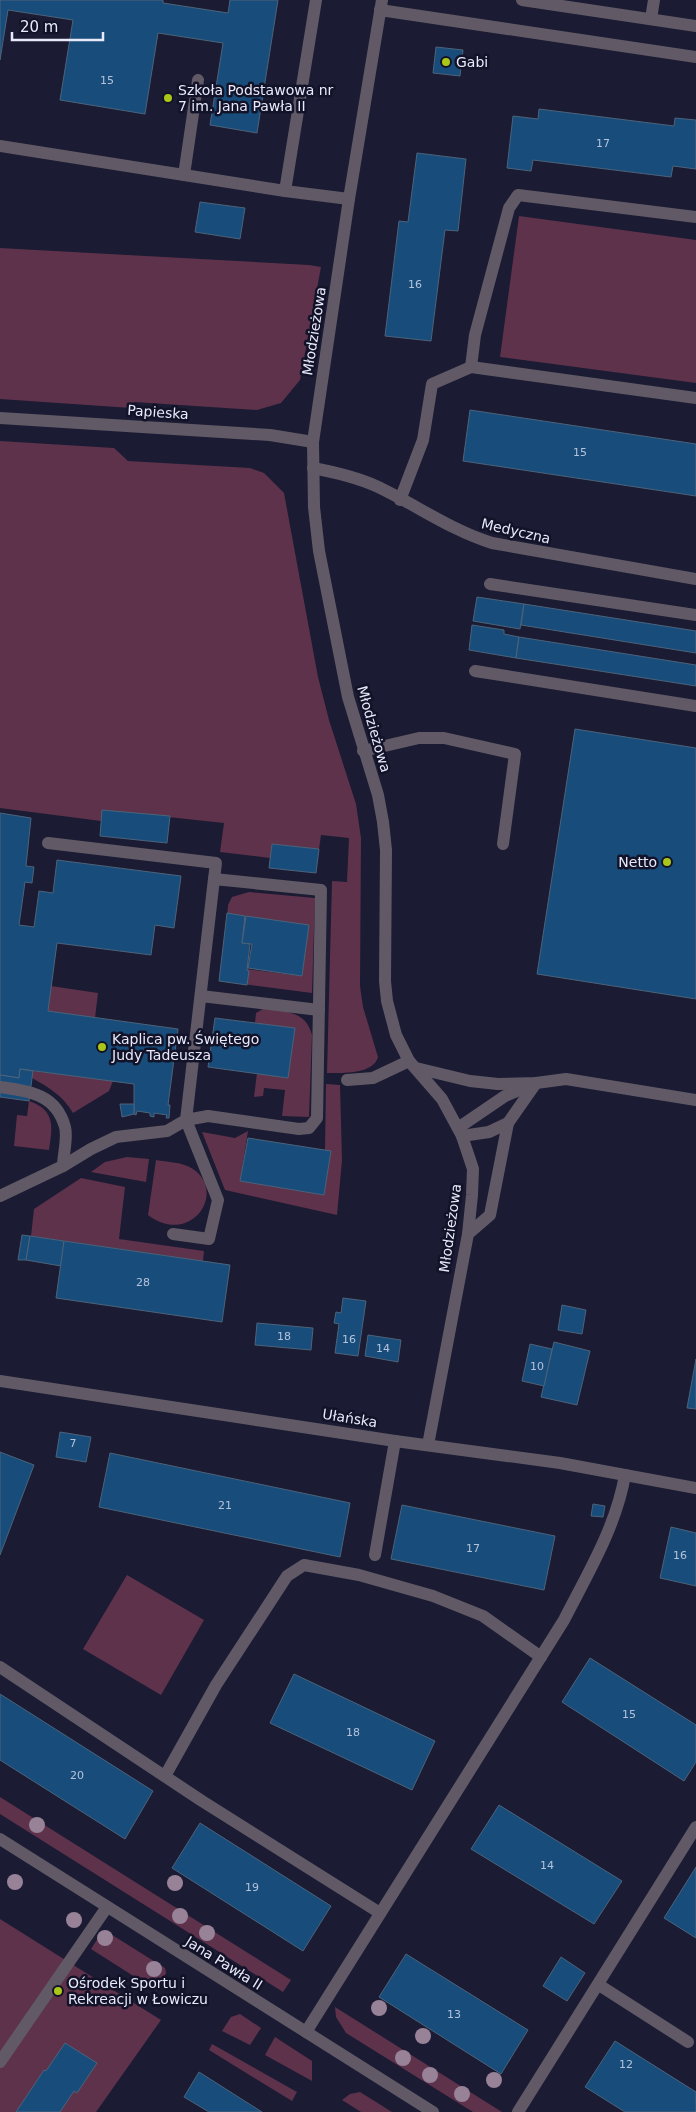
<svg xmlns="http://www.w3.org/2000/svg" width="696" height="2112" font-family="'DejaVu Sans',sans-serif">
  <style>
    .green { fill: #5e324b }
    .building { fill: #184d7b; stroke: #4c637a }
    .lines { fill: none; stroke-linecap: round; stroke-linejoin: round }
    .service { stroke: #615a66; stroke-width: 12 }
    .minor { stroke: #615a66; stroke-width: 12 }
    .tertiary { stroke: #615a66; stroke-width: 12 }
    .tree { fill: #978298 }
    .poi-dot { fill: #aac717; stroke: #121229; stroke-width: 2 }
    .labels { text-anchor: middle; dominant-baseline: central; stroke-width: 5; stroke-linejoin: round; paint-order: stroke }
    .number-label { font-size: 11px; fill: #b4c2da }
    .poi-label { font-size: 14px; fill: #e8e9fa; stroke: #121229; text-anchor: start }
    .street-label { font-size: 14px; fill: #e8e9fa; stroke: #121229 }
  </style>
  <rect width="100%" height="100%" fill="#1b1b33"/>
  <g class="green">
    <path d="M519 216 696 240V383L500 357Z"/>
    <path d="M0 248 309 265 321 267 300 380 281 403 257 410 134 402 131 408 0 399Z"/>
    <path d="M0 441 114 448 128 461 250 468 264 473 284 493 318 677 329 720 356 804 361 838 360 986 363 1007 378 1057C373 1075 340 1073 327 1073L332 881 347 882 349 838 321 835 319 849 272 844 270 858 220 852 224 823 103 810 101 821 0 808Z"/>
    <path d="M249 892 315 898 312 993 243 984 239 968 302 976 309 925 242 943 225 941 228 905 232 897Z"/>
    <path d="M51 986 98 993 95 1018 48 1011Z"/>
    <path d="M263 1009C285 1011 306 1011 312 1035L309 1117 282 1116 285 1090 264 1088 263 1096 254 1097 257 1073 288 1078 295 1029 255 1023 256 1013Z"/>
    <path d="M33 1071 113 1081 109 1091 73 1113C63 1096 50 1088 32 1078Z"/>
    <path d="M326 1084 340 1085 342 1160 337 1215 225 1190 202 1132 235 1138 248 1131 240 1181 324 1195 331 1152 325 1150Z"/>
    <path d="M29 1101C55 1110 53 1126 49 1150L14 1146 17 1115 27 1116Z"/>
    <path d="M127 1157 149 1159 146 1182 91 1172 105 1162Z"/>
    <path d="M156 1160C167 1162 183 1162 193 1169 228 1193 190 1247 148 1215Z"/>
    <path d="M81 1178 125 1187 119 1239 204 1251 203 1261 31 1236 34 1209Z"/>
    <path d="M127 1575 204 1620 161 1695 83 1649Z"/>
    <path d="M0 1797 291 1980 283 1992 0 1814Z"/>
    <path d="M0 1919 161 2020 96 2112H0Z"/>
    <path d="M109 1933 165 1968 166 1973 157 1991 91 1949 100 1935Z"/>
    <path d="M335 2007 502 2112H473L346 2033 336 2017Z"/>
    <path d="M240 2014 261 2028 250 2045 222 2031 231 2017Z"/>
    <path d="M275 2037 312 2061V2081L265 2055Z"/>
    <path d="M212 2044 297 2092 292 2101 209 2050Z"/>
    <path d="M360 2092 392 2112H361L342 2100 350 2094Z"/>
  </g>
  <g class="building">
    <path d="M0 0H163V3L228 13 230 0H278L257 133 210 125 223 43 158 33 145 114 60 100 73 20 8 10 0 60Z"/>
    <path d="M436 47 463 50 460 76 433 73Z"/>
    <path d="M539 109 674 126 675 118 696 120V169L673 166 671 177 533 160 531 171 507 168 513 116 538 119Z"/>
    <path d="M417 153 466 159 458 231 445 230 431 341 385 336 399 221 408 222Z"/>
    <path d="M200 202 245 208 240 239 195 232Z"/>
    <path d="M470 410 696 444V496L463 461Z"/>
    <path d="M477 597 524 604 520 629 473 621Z"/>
    <path d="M524 604 696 631V653L521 625Z"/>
    <path d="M472 625 504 630V634L519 637 516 658 469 650Z"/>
    <path d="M519 637 696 665V686L516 658Z"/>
    <path d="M575 729 696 748V999L537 974Z"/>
    <path d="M102 810 170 816 167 843 100 836Z"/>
    <path d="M0 813 31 818 26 866 34 867 32 883 25 882 19 925 34 927 39 891 53 893 57 860 181 876 174 928 155 925 151 955 57 943 48 1011 178 1029 168 1105H170L169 1118H166L167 1115 154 1113V1117L150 1116V1113L137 1111 136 1115 134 1114V1084L20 1069 19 1078 0 1075Z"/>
    <path d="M272 844 319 849 316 873 269 868Z"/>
    <path d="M227 913 245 916 242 943 250 944 247 970 249 971 247 985 219 981Z"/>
    <path d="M246 916 309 925 302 976 248 968 252 944 242 943Z"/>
    <path d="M215 1018 295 1028 288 1078 208 1067Z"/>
    <path d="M20 1069 33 1071 29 1101 0 1097V1075L19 1078Z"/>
    <path d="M120 1104H134V1114L122 1117Z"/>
    <path d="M248 1138 331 1151 324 1195 240 1181Z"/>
    <path d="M22 1235 30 1236 26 1260H18Z"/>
    <path d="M30 1236 64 1241 61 1266 26 1260Z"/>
    <path d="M64 1241 230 1265 222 1322 56 1298Z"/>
    <path d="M343 1298 366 1301 358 1356 335 1353 339 1324 334 1323 336 1312 341 1313Z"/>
    <path d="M562 1305 586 1310 582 1334 558 1330Z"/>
    <path d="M257 1323 313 1328 311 1350 255 1345Z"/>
    <path d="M368 1335 401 1340 398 1362 365 1356Z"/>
    <path d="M554 1342 590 1351 577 1405 541 1397Z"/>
    <path d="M530 1344 552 1349 544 1386 522 1381Z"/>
    <path d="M696 1359V1409L687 1408Z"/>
    <path d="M60 1432 91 1437 86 1462 56 1457Z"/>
    <path d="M0 1452 34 1465 0 1555Z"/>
    <path d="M110 1453 350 1503 340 1557 99 1507Z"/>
    <path d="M593 1504 605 1506 603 1517 591 1516Z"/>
    <path d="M402 1505 555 1536 544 1590 391 1559Z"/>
    <path d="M671 1527 696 1533V1586L660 1578Z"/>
    <path d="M590 1658 696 1725V1762L684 1781 562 1702Z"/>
    <path d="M294 1674 435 1741 412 1790 270 1723Z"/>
    <path d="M0 1694 153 1791 125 1839 0 1760Z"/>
    <path d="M499 1805 622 1881 594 1924 471 1849Z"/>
    <path d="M200 1823 331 1906 303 1951 172 1868Z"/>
    <path d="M696 1867V1938L664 1918Z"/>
    <path d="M406 1954 528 2030 501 2074 379 1997Z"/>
    <path d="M561 1957 585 1973 567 2001 543 1986Z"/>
    <path d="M615 2041 696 2092V2112H625L585 2087Z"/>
    <path d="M65 2043 97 2063 77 2093 74 2091 60 2112H16L44 2070 46 2071Z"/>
    <path d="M199 2072 262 2112H209L184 2097Z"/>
  </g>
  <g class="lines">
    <g class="service">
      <path d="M522 0 696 26"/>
      <path d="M380 10 696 57"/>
      <path d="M0 146 285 191 349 199"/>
      <path d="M184 175 198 80"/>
      <path d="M285 191 316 0"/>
      <path d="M471 367 475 335 509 208 518 195 696 217"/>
      <path d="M400 500 423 440 432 384 471 367 696 398"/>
      <path d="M490 584 696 615"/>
      <path d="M475 671 696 706"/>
      <path d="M363 751 419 738H444L515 754 503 844"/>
      <path d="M48 843 216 863 214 879"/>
      <path d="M201 996 319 1010"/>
      <path d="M416 1068 470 1081 498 1084 536 1083 566 1079 696 1100"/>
      <path d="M347 1080 373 1078 409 1061"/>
      <path d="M0 1087C29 1091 56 1094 65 1127 68 1138 63 1155 63 1166"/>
      <path d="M458 1128 505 1096 529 1086"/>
      <path d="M462 1136 489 1132 508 1123 536 1083"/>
      <path d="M0 1196 63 1166 91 1149 116 1137 167 1131 186 1120 208 1116 299 1129 309 1128 317 1118 321 890 214 879 186 1120 218 1200 209 1239 173 1234"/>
      <path d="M468 1234 490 1215 508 1123"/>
      <path d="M375 1555 395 1441"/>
      <path d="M0 1667 202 1801 380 1913"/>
      <path d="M165 1776 216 1685 287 1576 304 1565 359 1575 433 1596 483 1616 541 1657"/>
      <path d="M599 1985 688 2042"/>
      <path d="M306 2032 564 1620C588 1573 616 1527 625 1475"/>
      <path d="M0 2062 107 1907"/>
      <path d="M518 2112 696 1827"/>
    </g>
    <g class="minor">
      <path d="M382 0 349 199 313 442 314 507 319 551 348 697 378 795 383 822 386 850 385 981 387 1001 396 1035 409 1061 442 1099 462 1136 473 1169 472 1195 468 1234 428 1445"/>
      <path d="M651 19 654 0"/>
      <path d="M0 418 270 435 313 442"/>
      <path d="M313 468C334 472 356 477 376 486 415 504 450 530 492 543L696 579"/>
      <path d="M0 1381 395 1441 560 1463 696 1488"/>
    </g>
    <path class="tertiary" d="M0 1839 433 2112"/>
  </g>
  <g class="tree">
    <circle cx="37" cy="1825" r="8"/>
    <circle cx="15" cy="1882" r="8"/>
    <circle cx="175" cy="1883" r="8"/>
    <circle cx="180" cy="1916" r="8"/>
    <circle cx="74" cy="1920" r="8"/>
    <circle cx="207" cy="1933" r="8"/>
    <circle cx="105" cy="1938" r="8"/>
    <circle cx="154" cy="1969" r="8"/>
    <circle cx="379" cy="2008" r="8"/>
    <circle cx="423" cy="2036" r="8"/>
    <circle cx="403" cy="2058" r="8"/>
    <circle cx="430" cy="2075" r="8"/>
    <circle cx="494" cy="2080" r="8"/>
    <circle cx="462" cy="2094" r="8"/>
  </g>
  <g class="poi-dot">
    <circle cx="446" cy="62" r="5"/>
    <circle cx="168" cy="98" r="5"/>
    <circle cx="667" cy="862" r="5"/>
    <circle cx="102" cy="1047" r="5"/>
    <circle cx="58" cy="1991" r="5"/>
  </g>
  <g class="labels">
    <g class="number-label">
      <text x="107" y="80">15</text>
      <text x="603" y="143">17</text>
      <text x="415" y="284">16</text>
      <text x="580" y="452">15</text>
      <text x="143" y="1282">28</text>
      <text x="284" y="1336">18</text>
      <text x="349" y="1339">16</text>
      <text x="383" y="1348">14</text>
      <text x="537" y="1366">10</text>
      <text x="73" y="1443">7</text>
      <text x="225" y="1505">21</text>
      <text x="473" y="1548">17</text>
      <text x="680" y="1555">16</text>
      <text x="629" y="1714">15</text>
      <text x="353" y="1732">18</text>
      <text x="77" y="1775">20</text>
      <text x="547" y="1865">14</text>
      <text x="252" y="1887">19</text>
      <text x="454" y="2014">13</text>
      <text x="626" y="2064">12</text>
    </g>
    <g class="poi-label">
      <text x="456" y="62">Gabi</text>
      <text x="178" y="90">Szkoła Podstawowa nr<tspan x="178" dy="16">7 im. Jana Pawła II</tspan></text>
      <text x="657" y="862" text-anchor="end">Netto</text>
      <text x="112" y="1039">Kaplica pw. Świętego<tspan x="112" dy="16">Judy Tadeusza</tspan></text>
      <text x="68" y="1983">Ośrodek Sportu i<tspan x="68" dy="16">Rekreacji w Łowiczu</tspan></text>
    </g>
    <g class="street-label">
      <text transform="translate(314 331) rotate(-81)">Młodzieżowa</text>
      <text transform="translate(158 412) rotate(4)">Papieska</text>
      <text transform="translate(516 531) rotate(13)">Medyczna</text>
      <text transform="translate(374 729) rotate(74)">Młodzieżowa</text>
      <text transform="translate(450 1228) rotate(-82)">Młodzieżowa</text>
      <text transform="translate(350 1418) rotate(9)">Ułańska</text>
      <text transform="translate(224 1963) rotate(32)">Jana Pawła II</text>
    </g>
  </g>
  <path d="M12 32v8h91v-8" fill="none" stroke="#e8e9fa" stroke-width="2.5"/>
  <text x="20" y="32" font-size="15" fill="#e8e9fa" stroke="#121229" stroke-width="4" paint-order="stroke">20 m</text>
</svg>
